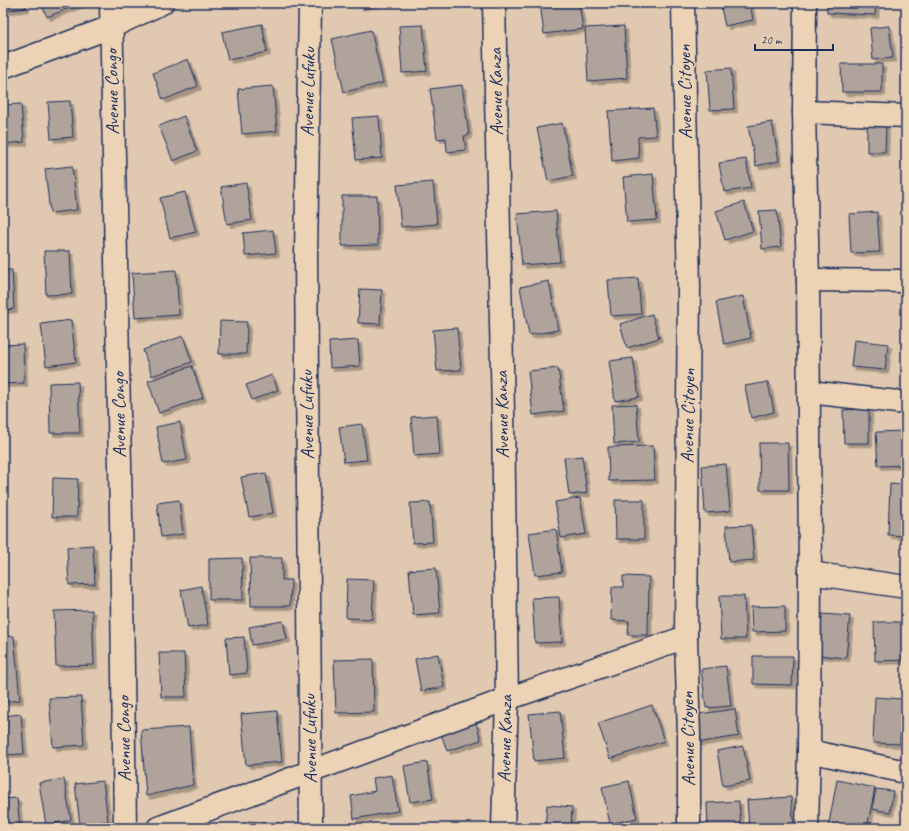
<svg xmlns="http://www.w3.org/2000/svg" width="909" height="831" font-family="Caveat,sans-serif">
  <style>
    .building { fill: #b0a39c; stroke: #1b2f5e; filter: url(#shadow) }
    .lines { fill: none; stroke-linecap: round; stroke-linejoin: round }
    .minor-casing { stroke: #1b2f5e; stroke-width: 25 }
    .minor { stroke: #edd3b5; stroke-width: 22 }
    .labels { text-anchor: middle; dominant-baseline: central; stroke-width: 3; stroke-linejoin: round; paint-order: stroke }
    .street-label { font-size: 19px; fill: #1b2f5e; stroke: #edd3b5 }
  </style>
  <defs>
    <filter id="shadow"><feDropShadow dx="3.5" dy="3.5" stdDeviation="0" flood-color="#0004"/></filter>
  </defs>
  <rect width="100%" height="100%" fill="#e0c9b0"/>
  <filter id="ink" filterUnits="userSpaceOnUse"><feTurbulence type="fractalNoise" baseFrequency=".025" numOctaves="2"/><feDisplacementMap in="SourceGraphic" scale="8" xChannelSelector="R" yChannelSelector="G"/><feConvolveMatrix kernelMatrix="1 2 1 2 8 2 1 2 1" color-interpolation-filters="sRGB"/></filter>
  <g filter="url(#ink)">
    <g class="building">
      <path d="M3 3H25L26 8 3 11Z"/>
      <path d="M41 3H82L47 17Z"/>
      <path d="M358 3H377L359 7Z"/>
      <path d="M540 3H579L583 29 544 34Z"/>
      <path d="M720 3H750L753 20 725 26Z"/>
      <path d="M827 3H876L875 15 827 13Z"/>
      <path d="M262 24 267 52 228 60 222 32Z"/>
      <path d="M423 25 427 71 402 73 399 26Z"/>
      <path d="M624 26 627 78 588 81 585 28Z"/>
      <path d="M889 26 893 58 873 60 870 28Z"/>
      <path d="M371 30 383 83 344 92 332 39Z"/>
      <path d="M188 59 198 86 163 100 153 73Z"/>
      <path d="M841 64H882V92H842Z"/>
      <path d="M731 68 734 109 710 110 707 70Z"/>
      <path d="M462 85 469 135 464 136 466 150 447 152 446 138 437 139 430 89Z"/>
      <path d="M273 86 277 131 242 134 238 89Z"/>
      <path d="M70 101 73 137 51 139 48 102Z"/>
      <path d="M21 104 24 142 3 144V105Z"/>
      <path d="M653 108 656 136 638 137 639 158 612 161 608 111Z"/>
      <path d="M184 116 197 151 173 161 159 126Z"/>
      <path d="M379 116 382 158 356 160 352 118Z"/>
      <path d="M772 122 779 161 756 166 748 126Z"/>
      <path d="M562 123 573 176 548 181 537 128Z"/>
      <path d="M867 124H886L885 152H867Z"/>
      <path d="M746 159 751 188 724 192 719 163Z"/>
      <path d="M72 166 77 210 50 213 45 169Z"/>
      <path d="M653 174 657 220 627 222 623 177Z"/>
      <path d="M433 182 437 224 401 227 397 185Z"/>
      <path d="M246 183 252 220 227 224 221 187Z"/>
      <path d="M185 192 196 232 170 238 160 198Z"/>
      <path d="M342 196H377L378 245 342 246Z"/>
      <path d="M744 202 753 231 725 240 716 211Z"/>
      <path d="M777 210 781 247 762 249 759 211Z"/>
      <path d="M556 211 560 262 522 265 517 214Z"/>
      <path d="M877 212 880 252 851 253 849 214Z"/>
      <path d="M273 230 276 253 245 256 243 233Z"/>
      <path d="M44 251H70L72 294 46 295Z"/>
      <path d="M3 270H12L14 309 3 310Z"/>
      <path d="M176 270 179 315 135 318 132 273Z"/>
      <path d="M638 278 641 314 611 316 608 280Z"/>
      <path d="M549 281 558 330 529 335 520 287Z"/>
      <path d="M360 289 382 290 380 324 358 323Z"/>
      <path d="M743 296 751 338 724 344 716 302Z"/>
      <path d="M652 314 659 338 627 348 620 324Z"/>
      <path d="M71 320 76 362 46 366 41 324Z"/>
      <path d="M220 321 247 322 246 354H219Z"/>
      <path d="M457 328 461 370 437 371 433 330Z"/>
      <path d="M183 336 192 362 152 376 143 350Z"/>
      <path d="M358 340 360 366 330 368 329 342Z"/>
      <path d="M854 340 888 344 885 370 851 367Z"/>
      <path d="M23 344 24 383 3 384V345Z"/>
      <path d="M633 358 639 397 615 401 609 361Z"/>
      <path d="M192 366 203 398 159 413 148 381Z"/>
      <path d="M558 368 564 411 533 415 528 371Z"/>
      <path d="M272 375 278 390 252 400 246 385Z"/>
      <path d="M78 382 80 433H50L49 383Z"/>
      <path d="M768 382 774 412 751 418 745 386Z"/>
      <path d="M636 404 639 442 614 444 612 405Z"/>
      <path d="M869 409V443H844L843 410Z"/>
      <path d="M437 415 440 454 414 456 411 417Z"/>
      <path d="M180 422 187 460 163 464 156 427Z"/>
      <path d="M362 424 367 460 344 462 339 427Z"/>
      <path d="M906 431V465L878 466 876 432Z"/>
      <path d="M759 443H788L789 490H760Z"/>
      <path d="M653 446 655 480 609 481 608 447Z"/>
      <path d="M582 456 587 493 569 495 564 458Z"/>
      <path d="M726 464 730 511 705 513 702 466Z"/>
      <path d="M266 473 273 513 249 517 241 477Z"/>
      <path d="M53 478 78 479 77 517H52Z"/>
      <path d="M890 484 906 485V536L888 535Z"/>
      <path d="M580 498 586 534 561 538 555 502Z"/>
      <path d="M179 500 183 534 161 537 157 503Z"/>
      <path d="M615 500H644V539H616Z"/>
      <path d="M430 502 433 542 413 543 410 503Z"/>
      <path d="M751 525 754 560 729 562 726 526Z"/>
      <path d="M556 529 562 572 535 575 529 533Z"/>
      <path d="M93 545 95 584 69 585 67 547Z"/>
      <path d="M242 558 243 600H209V559Z"/>
      <path d="M250 558H282V580H291L290 606H251Z"/>
      <path d="M436 568 440 613 413 615 409 570Z"/>
      <path d="M623 576 649 577 648 635H628L629 621 611 620 612 587H623Z"/>
      <path d="M347 579 374 580 372 619 346 618Z"/>
      <path d="M201 586 208 625 188 628 181 590Z"/>
      <path d="M719 596H744L746 639H721Z"/>
      <path d="M559 597 562 642 535 643 532 598Z"/>
      <path d="M785 606V631L752 632 751 607Z"/>
      <path d="M92 610 94 665 56 666 54 611Z"/>
      <path d="M822 614 850 616 846 658 818 655Z"/>
      <path d="M283 621 287 639 252 645 249 627Z"/>
      <path d="M874 622H906V660L875 661Z"/>
      <path d="M14 636 20 700 3 702V637Z"/>
      <path d="M244 637 247 673 229 675 226 638Z"/>
      <path d="M159 653H184L186 697H161Z"/>
      <path d="M438 654 444 687 421 691 415 659Z"/>
      <path d="M753 656H793L792 685 753 684Z"/>
      <path d="M373 659 374 712 336 713 334 660Z"/>
      <path d="M726 666 731 706 706 708 701 669Z"/>
      <path d="M81 697 84 745 53 747 49 698Z"/>
      <path d="M875 697 902 699 900 744 873 743Z"/>
      <path d="M652 705 664 741 610 759 598 723Z"/>
      <path d="M735 709 739 736 696 743 692 715Z"/>
      <path d="M277 711 282 762 246 765 241 714Z"/>
      <path d="M560 711 565 758 534 761 529 714Z"/>
      <path d="M21 714 24 754 3 755V716Z"/>
      <path d="M476 723 481 740 447 751 441 734Z"/>
      <path d="M189 727 193 785 146 796 141 730Z"/>
      <path d="M743 746 750 781 723 786 717 751Z"/>
      <path d="M427 762 433 799 410 802 404 766Z"/>
      <path d="M392 775 398 811 354 819 351 796 375 791 373 778Z"/>
      <path d="M64 779 71 820 46 825 39 783Z"/>
      <path d="M837 780 875 788 867 828H828Z"/>
      <path d="M103 781 108 821 80 825 75 784Z"/>
      <path d="M629 781 637 818 610 824 602 787Z"/>
      <path d="M876 789 893 791 890 812 872 809Z"/>
      <path d="M791 797 794 828H749L747 800Z"/>
      <path d="M17 798 20 828H3V799Z"/>
      <path d="M739 801 741 828H708L707 803Z"/>
      <path d="M547 805 572 807 571 828H545Z"/>
      <path d="M248 821 279 823 278 828H248Z"/>
    </g>
    <g class="lines">
      <defs>
        <g id="minor">
          <path d="M111 3 121 517 125 828"/>
          <path d="M310 3 306 256 311 828"/>
          <path d="M494 3 503 413 507 699 503 828"/>
          <path d="M683 3 689 288 686 637 689 736V828"/>
          <path d="M805 3 804 112 808 280 810 573 809 751 807 828"/>
          <path d="M3 67 111 27 162 3"/>
          <path d="M804 112 906 116"/>
          <path d="M808 280 906 281"/>
          <path d="M809 392 906 403"/>
          <path d="M810 573 906 587"/>
          <path d="M809 751 906 772"/>
          <path d="M158 828 507 699 686 637"/>
        </g>
      </defs>
      <use href="#minor" class="minor-casing"/>
      <use href="#minor" class="minor"/>
    </g>
  </g>
  <g class="labels">
    <g class="street-label">
      <text transform="translate(112 92) rotate(-91)">Avenue Congo</text>
      <text transform="translate(308 92) rotate(-89)">Avenue Lufuku</text>
      <text transform="translate(496 92) rotate(-91)">Avenue Kanza</text>
      <text transform="translate(685 92) rotate(-91)">Avenue Citoyen</text>
      <text transform="translate(119 415) rotate(-91)">Avenue Congo</text>
      <text transform="translate(307 415) rotate(-91)">Avenue Lufuku</text>
      <text transform="translate(502 415) rotate(-91)">Avenue Kanza</text>
      <text transform="translate(688 416) rotate(-89)">Avenue Citoyen</text>
      <text transform="translate(124 739) rotate(-91)">Avenue Congo</text>
      <text transform="translate(310 739) rotate(-91)">Avenue Lufuku</text>
      <text transform="translate(505 739) rotate(-89)">Avenue Kanza</text>
      <text transform="translate(688 739) rotate(-91)">Avenue Citoyen</text>
    </g>
  </g>
  <rect width="909" height="831" fill="none" stroke="#edd3b5" stroke-width="16"/>
  <rect x="8" y="8" width="893" height="815" fill="none" stroke="#1b2f5e" stroke-width="1.5" filter="url(#ink)"/>
  <path d="M755 44v6h78v-6" fill="none" stroke="#1b2f5e" stroke-width="2"/>
  <text x="761" y="44" font-size="12" fill="#1b2f5e" stroke="#edd3b5" stroke-width="3" paint-order="stroke">20 m</text>
</svg>
